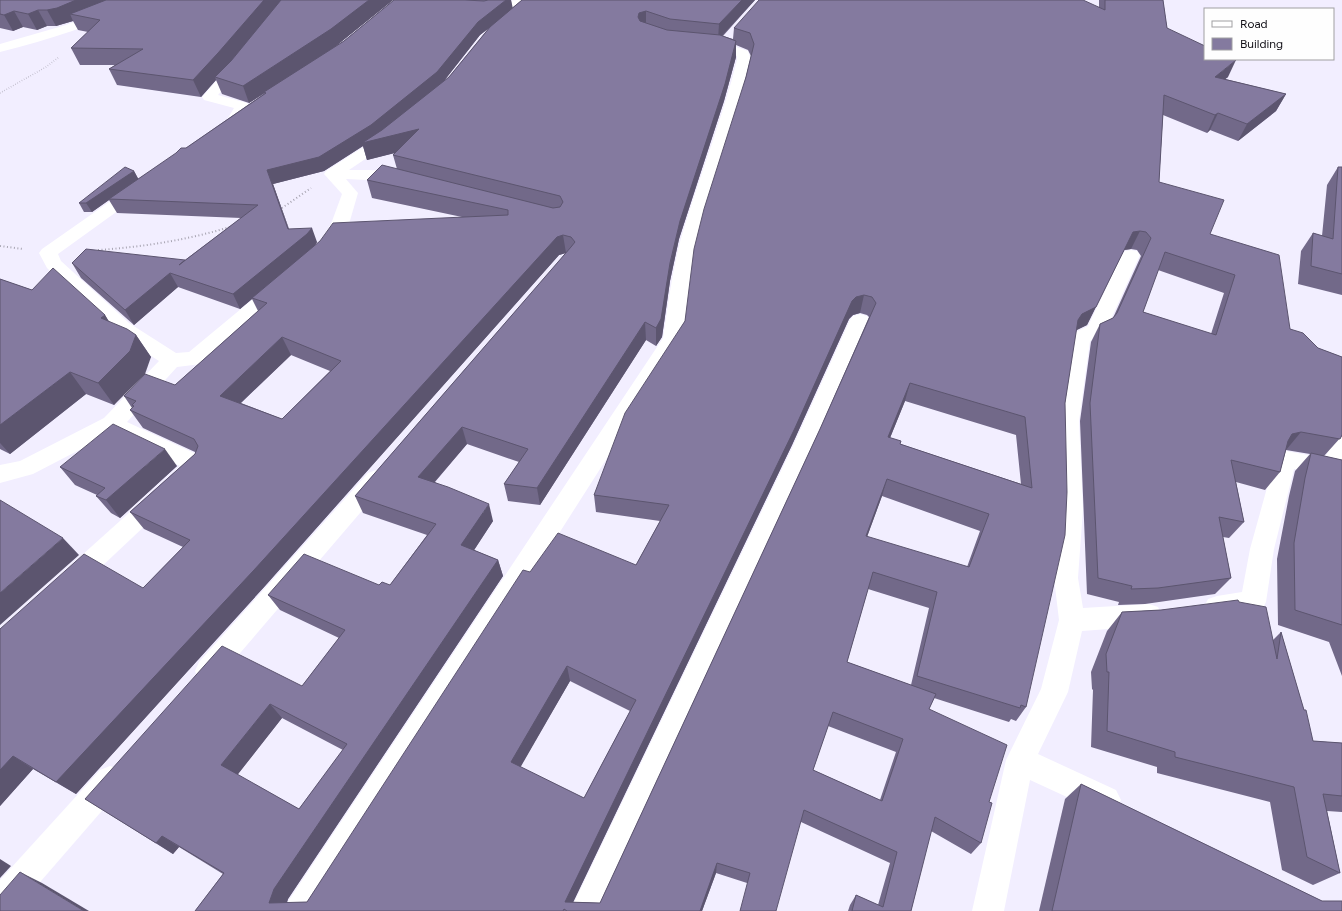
<svg xmlns="http://www.w3.org/2000/svg" width="1342" height="911" font-family="Figtree,sans-serif">
  <style>
    .lines { fill: none; stroke-linecap: round; stroke-linejoin: round }
    .path-far1 { stroke: #a8a5b2; stroke-width: 1.5; stroke-dasharray: 0.5 2; stroke-linecap: butt }
    .path { stroke: #a8a5b2; stroke-width: 2; stroke-dasharray: 1 2.5; stroke-linecap: butt }
    .minor { fill: #fff; fill-rule: evenodd }
    .wall { fill: #726989; fill-rule: evenodd }
    .shaded-wall { fill: #5c556f }
    .building { fill: #847a9f; stroke: #5c556f; fill-rule: evenodd }
  </style>
  <rect width="100%" height="100%" fill="#f2eeff"/>
  <g class="lines">
    <path class="path-far1" d="M0 93 46 67 59 57"/>
    <g class="path">
      <path d="M279 210 311 188"/>
      <path d="M0 246 23 249"/>
      <path d="M98 250C143 247 187 240 230 227"/>
    </g>
    <g class="minor">
      <path d="M128 0H144L142 3C96 24 49 40 0 52V44L66 25Z"/>
      <path d="M517 0H535L536 2 534 5 530 6 482 12 478 11 476 8 478 5 482 4Z"/>
      <path d="M707 41 722 42 748 51 751 60 743 94 702 226 692 267 683 339 318 911H284L289 900 663 338C669 300 673 262 685 225 702 170 723 116 737 60V56L720 50 702 48 700 45 702 42Z"/>
      <path d="M239 60 244 61 246 64 218 95 247 103 249 106C242 119 234 141 215 136L212 133 225 123 234 108 204 100 202 97 234 61Z"/>
      <path d="M390 131 395 133 398 136 395 139 349 170C363 170 400 168 408 180L406 183 400 185 386 181 346 179 358 193 349 224 331 251 325 252 319 251 316 247 331 224 342 194 324 174 326 171 385 133Z"/>
      <path d="M138 184 144 186 146 189 144 192 58 254 61 261 129 323 176 353 189 352 271 284 278 282 285 284 287 288 285 292 201 364 177 367 127 422 205 458 208 464C201 477 190 488 175 483L172 477 175 471 180 466 112 433 33 474 0 483V465L20 461 104 418 159 361 115 333 47 268 39 253 42 249 132 186Z"/>
      <path d="M1131 250 1137 251 1140 255 1106 330 1103 335 1090 341 1079 421 1083 509 1078 578 1083 608 1149 604 1158 607 1162 615 1158 623 1149 626 1082 631 1068 692 1038 754 1116 790 1121 800 1116 810 1106 815 1030 780 1004 911H972L1006 760 1041 689 1059 620 1054 578 1059 509 1057 421 1071 338 1074 333 1088 326 1122 255 1125 251Z"/>
      <path d="M860 314 867 316 870 320 815 446 602 911H570L793 446 850 320 853 316Z"/>
      <path d="M1342 437V468L1339 474 1331 477 1294 469 1274 549 1266 602 1262 610C1246 615 1224 621 1208 615L1204 607 1208 599 1217 596 1242 592 1250 549 1275 459 1278 453 1286 451 1325 458 1334 439Z"/>
      <path d="M376 470 384 473 387 479 384 485 217 680 208 683 199 680 195 671 199 662 368 473Z"/>
      <path d="M159 490 167 493 170 499 167 505 80 587 71 591 62 587 59 580 62 573 151 493Z"/>
      <path d="M110 766 120 770 124 780 120 790 15 911H0V880L100 770Z"/>
    </g>
  </g>
  <g class="wall">
    <path d="M0 0H393L336 46 344 41 394 0H511L512 8 522 0H755L723 36 733 39 734 28 1099 7V0H1163L1167 28 1228 77 1225 79 1286 94 1276 111 1238 141 1210 130 1207 133 1163 115 1159 182 1210 234 1290 329 1318 348 1342 357V436L1324 456 1342 460V676L1329 642 1278 625 1277 559 1289 496 1295 471 1310 454 1286 450 1280 472 1265 490 1236 482 1244 522 1229 538 1223 537 1231 578 1215 594 1145 604 1118 605 1119 602 1087 594 1080 421 1091 342 1100 324 1113 318 1141 256 1137 250 1131 249 1124 250 1087 325 1076 330 1065 403 1026 707 1016 721 1011 719 1009 722 934 698 929 709 989 802 981 843 971 854 931 831 911 911H848L850 905 856 895 878 905 890 863 801 822 747 883 716 873 702 911H195L223 874 179 847 173 854 85 799 302 686 339 638 280 610 268 595 379 585H390L427 535 363 513 355 496 566 253 559 255 265 586 76 794 33 769 0 806V629L143 588 183 547 144 529 130 512 195 454V452L143 428 130 410 132 408 124 396 175 385 258 311 252 299 240 309 178 287 134 325 81 278 72 263 185 260 241 218 117 213 109 200 92 212H84L79 203 134 171 138 179 186 148 265 93 249 103 222 94 216 80 201 97 117 85 109 69 115 65H80L71 48 88 32 78 30 73 21 56 26H47L37 30 23 27 13 31 0 28ZM488 29 449 77 444 81 480 35ZM736 45 748 50 751 56 685 321 594 495 596 512 660 521 636 565 530 572 307 902 287 903 288 899 503 576 498 560 474 550 493 521 435 482 467 444 519 462 504 484 508 501 540 505 646 340 656 346 662 337 670 281 679 239 724 101 736 57ZM363 146 367 160 394 153 393 155 397 169 367 180 372 198 462 217 315 245 317 242 289 229 273 184 324 171ZM1158 270 1224 293 1211 334 1143 312ZM860 313 867 315 869 317 820 429 600 903 573 902 792 445 849 319 853 315ZM291 355 330 371 282 419 241 403ZM905 401 1016 435 1021 484 900 444 890 438ZM882 496 980 531 967 567 867 537ZM868 589 929 608 911 685 847 662ZM570 681 630 711 584 798 520 767ZM282 718 343 750 299 809 237 775ZM828 726 896 752 880 800 813 770Z"/>
    <path d="M1338 167H1342V295L1298 284 1301 251 1313 233 1322 236 1327 185Z"/>
    <path d="M0 279 105 315 109 322 136 335 151 357 114 405 86 394 10 454 0 449Z"/>
    <path d="M177 466 120 518 111 513 96 496 97 495 75 485 60 467Z"/>
    <path d="M1239 602 1273 640 1281 632 1313 741 1342 743V812L1327 811 1340 873 1313 885 1282 870 1270 802 1157 773V767L1091 747 1093 690 1092 689 1091 672 1107 631 1122 612 1161 610Z"/>
    <path d="M1081 784 1322 901 1342 911H1039L1065 799Z"/>
  </g>
  <g class="shaded-wall">
    <path d="M76 0H124L70 14 73 21 56 26 47 10Z"/>
    <path d="M264 0H282L225 70 215 77 216 80 201 97 193 80Z"/>
    <path d="M369 0H393L336 46 249 103 243 86Z"/>
    <path d="M506 0H511L513 9 480 35 440 86 419 129 423 146 367 160 363 146 324 171 273 184 294 243 267 170 478 22Z"/>
    <path d="M742 0H755L718 40 719 24Z"/>
    <path d="M38 10 47 26 37 30 28 14Z"/>
    <path d="M14 11 23 27 13 31 4 15Z"/>
    <path d="M646 11V28L639 33 638 17 639 13Z"/>
    <path d="M736 41V57L724 101 679 239 670 281 662 337 656 346V328L680 221Z"/>
    <path d="M1236 60 1228 77 1206 94 1215 77Z"/>
    <path d="M1286 94 1276 111 1238 141 1247 124Z"/>
    <path d="M1218 113 1210 130 1207 133 1215 115Z"/>
    <path d="M134 171 139 180 109 199V200L92 212 86 203Z"/>
    <path d="M312 228 317 242 313 249 252 298V299L240 309 233 294Z"/>
    <path d="M1140 231 1131 249 1124 250 1087 325 1073 332 1078 320 1133 232Z"/>
    <path d="M563 235 566 253 559 255 265 586 76 794 56 782 557 237Z"/>
    <path d="M170 273 178 287 134 325 125 310Z"/>
    <path d="M864 295 860 313 853 315 849 319 792 445 569 911 565 902 852 301 856 297Z"/>
    <path d="M105 315 119 338 101 318Z"/>
    <path d="M645 322 646 340 540 505 537 488Z"/>
    <path d="M136 335 151 357 145 374 114 405 98 383Z"/>
    <path d="M282 337 291 355 230 413 220 396Z"/>
    <path d="M70 372 86 394 10 454 0 443V425Z"/>
    <path d="M910 383 905 401 883 455 888 437Z"/>
    <path d="M462 427 467 444 424 494 418 477Z"/>
    <path d="M1301 432 1286 450 1278 452 1292 434Z"/>
    <path d="M165 449 177 466 120 518 106 500Z"/>
    <path d="M887 479 882 496 861 553 866 536Z"/>
    <path d="M489 504 493 521 467 561 461 545Z"/>
    <path d="M63 538 79 555 0 625V593Z"/>
    <path d="M498 560 503 576 288 899 283 911 269 903 274 889Z"/>
    <path d="M567 666 570 681 516 775 511 762Z"/>
    <path d="M270 704 282 718 235 778 221 765Z"/>
    <path d="M13 756 33 769 0 806V770Z"/>
    <path d="M162 836 179 847 173 854 156 843Z"/>
    <path d="M0 859 11 866 0 878Z"/>
    <path d="M717 863 716 873 702 911H700Z"/>
    <path d="M20 872 42 883 89 911H84Z"/>
  </g>
  <g class="building">
    <path d="M0 0H76L57 8 47 10H38L28 14 14 11 4 15 0 14Z"/>
    <path d="M106 0H264L218 53 193 80 109 69 143 49 71 48 100 20 70 14Z"/>
    <path d="M281 0H369L331 29 243 86 215 77 231 61Z"/>
    <path d="M394 0H465L484 1 488 0H506L478 22 437 72 371 125 319 157 267 170 288 229 312 228 307 234 233 294 170 273 125 310 72 263 86 249 185 260 179 265 258 205 109 199 176 153 181 148H186L266 93 264 92 344 41Z"/>
    <path d="M522 0H742L719 24 670 19 646 11 639 13 638 17 640 21 667 30 720 35 736 41 725 84 680 221 670 263 661 319 656 328 645 322 537 488 504 484 528 449 462 427 418 477 448 487 489 504 461 545 498 560 274 889 269 903 307 902 523 570 530 572 558 533 636 565 669 505 594 495 625 413 685 321 694 249 704 209 746 77 754 44 750 33 734 28 759 0H1083L1105 10V0H1163L1167 28 1205 46V59H1233L1236 60 1215 77 1286 94 1247 124 1218 113 1215 115 1164 95 1159 182 1224 200 1210 234 1279 255 1290 329 1303 333 1318 348 1342 357V435L1340 439 1301 432 1292 434 1288 441 1280 472 1231 460 1244 522 1219 517 1231 578 1158 588 1131 589 1132 586 1098 578 1090 403 1100 324 1113 318 1117 313 1151 238 1146 232 1140 231 1133 232 1096 307 1082 314 1078 320 1065 403 1067 492 1065 535 1026 707 1021 705 1020 708 917 676 937 592 873 572 847 662 936 694 929 709 1007 745 989 802 992 803 981 843 935 817 911 911H852L856 895 883 907 897 852 804 810 776 911H740L750 873 717 863 700 911H567L564 909 563 911H195L224 873 162 836 156 843 85 799 222 646 302 686 345 630 268 595 304 554 379 585 382 582 390 585 436 524 355 496 571 247 575 242 571 237 563 235 557 237 254 570 56 782 13 756 0 770V629L84 554 143 588 190 540 130 512 195 454 198 446 194 439 130 410 134 406 132 405 136 401 124 396 145 374 175 385 267 303 252 298 320 241 333 223 508 215V210L367 180 382 165 553 208 560 207 563 202 560 196 393 155 419 129 362 143 382 130 449 77 490 27ZM1165 252 1235 275 1216 335 1143 312ZM864 295 872 297 876 303 820 429 600 903 565 902 795 428 852 301 856 297ZM282 337 341 361 282 419 220 396ZM910 383 1025 417 1032 488 900 444 901 441 888 437ZM887 479 989 514 969 567 866 536ZM567 666 636 700 584 798 511 762ZM270 704 347 744 299 809 221 765ZM833 712 903 739 882 801 813 770Z"/>
    <path d="M125 167 134 171 86 203H79Z"/>
    <path d="M1338 167H1342V274L1311 266 1313 233 1333 239Z"/>
    <path d="M53 268 105 315 101 318 127 329 136 335 130 351 98 383 70 372 0 425V279L32 290Z"/>
    <path d="M113 424 165 449 106 500 96 496 105 488 60 467Z"/>
    <path d="M1311 453 1342 460V625L1295 610 1294 543 1305 478Z"/>
    <path d="M0 500 63 538 0 593Z"/>
    <path d="M1238 600 1239 602 1266 607 1277 659 1281 632 1304 710H1306L1313 741 1342 743V796L1323 794 1340 873 1307 857 1294 787 1175 757V752L1107 731 1109 672H1107L1106 654 1122 612 1161 610Z"/>
    <path d="M1081 784 1322 901H1342V911H1052Z"/>
    <path d="M20 872 84 911H0V895Z"/>
  </g>
  <rect x="1204" y="8" width="130" height="52" fill="#fefefe" stroke="#a09fa2"/>
  <rect x="1212" y="21" width="20" height="6" fill="#ffffff" stroke="#a09fa2"/>
  <text x="1240" y="28" font-size="12" fill="#121017">Road</text>
  <rect x="1212" y="38" width="20" height="12" fill="#847a9f" stroke="#a09fa2"/>
  <text x="1240" y="48" font-size="12" fill="#121017">Building</text>
</svg>
